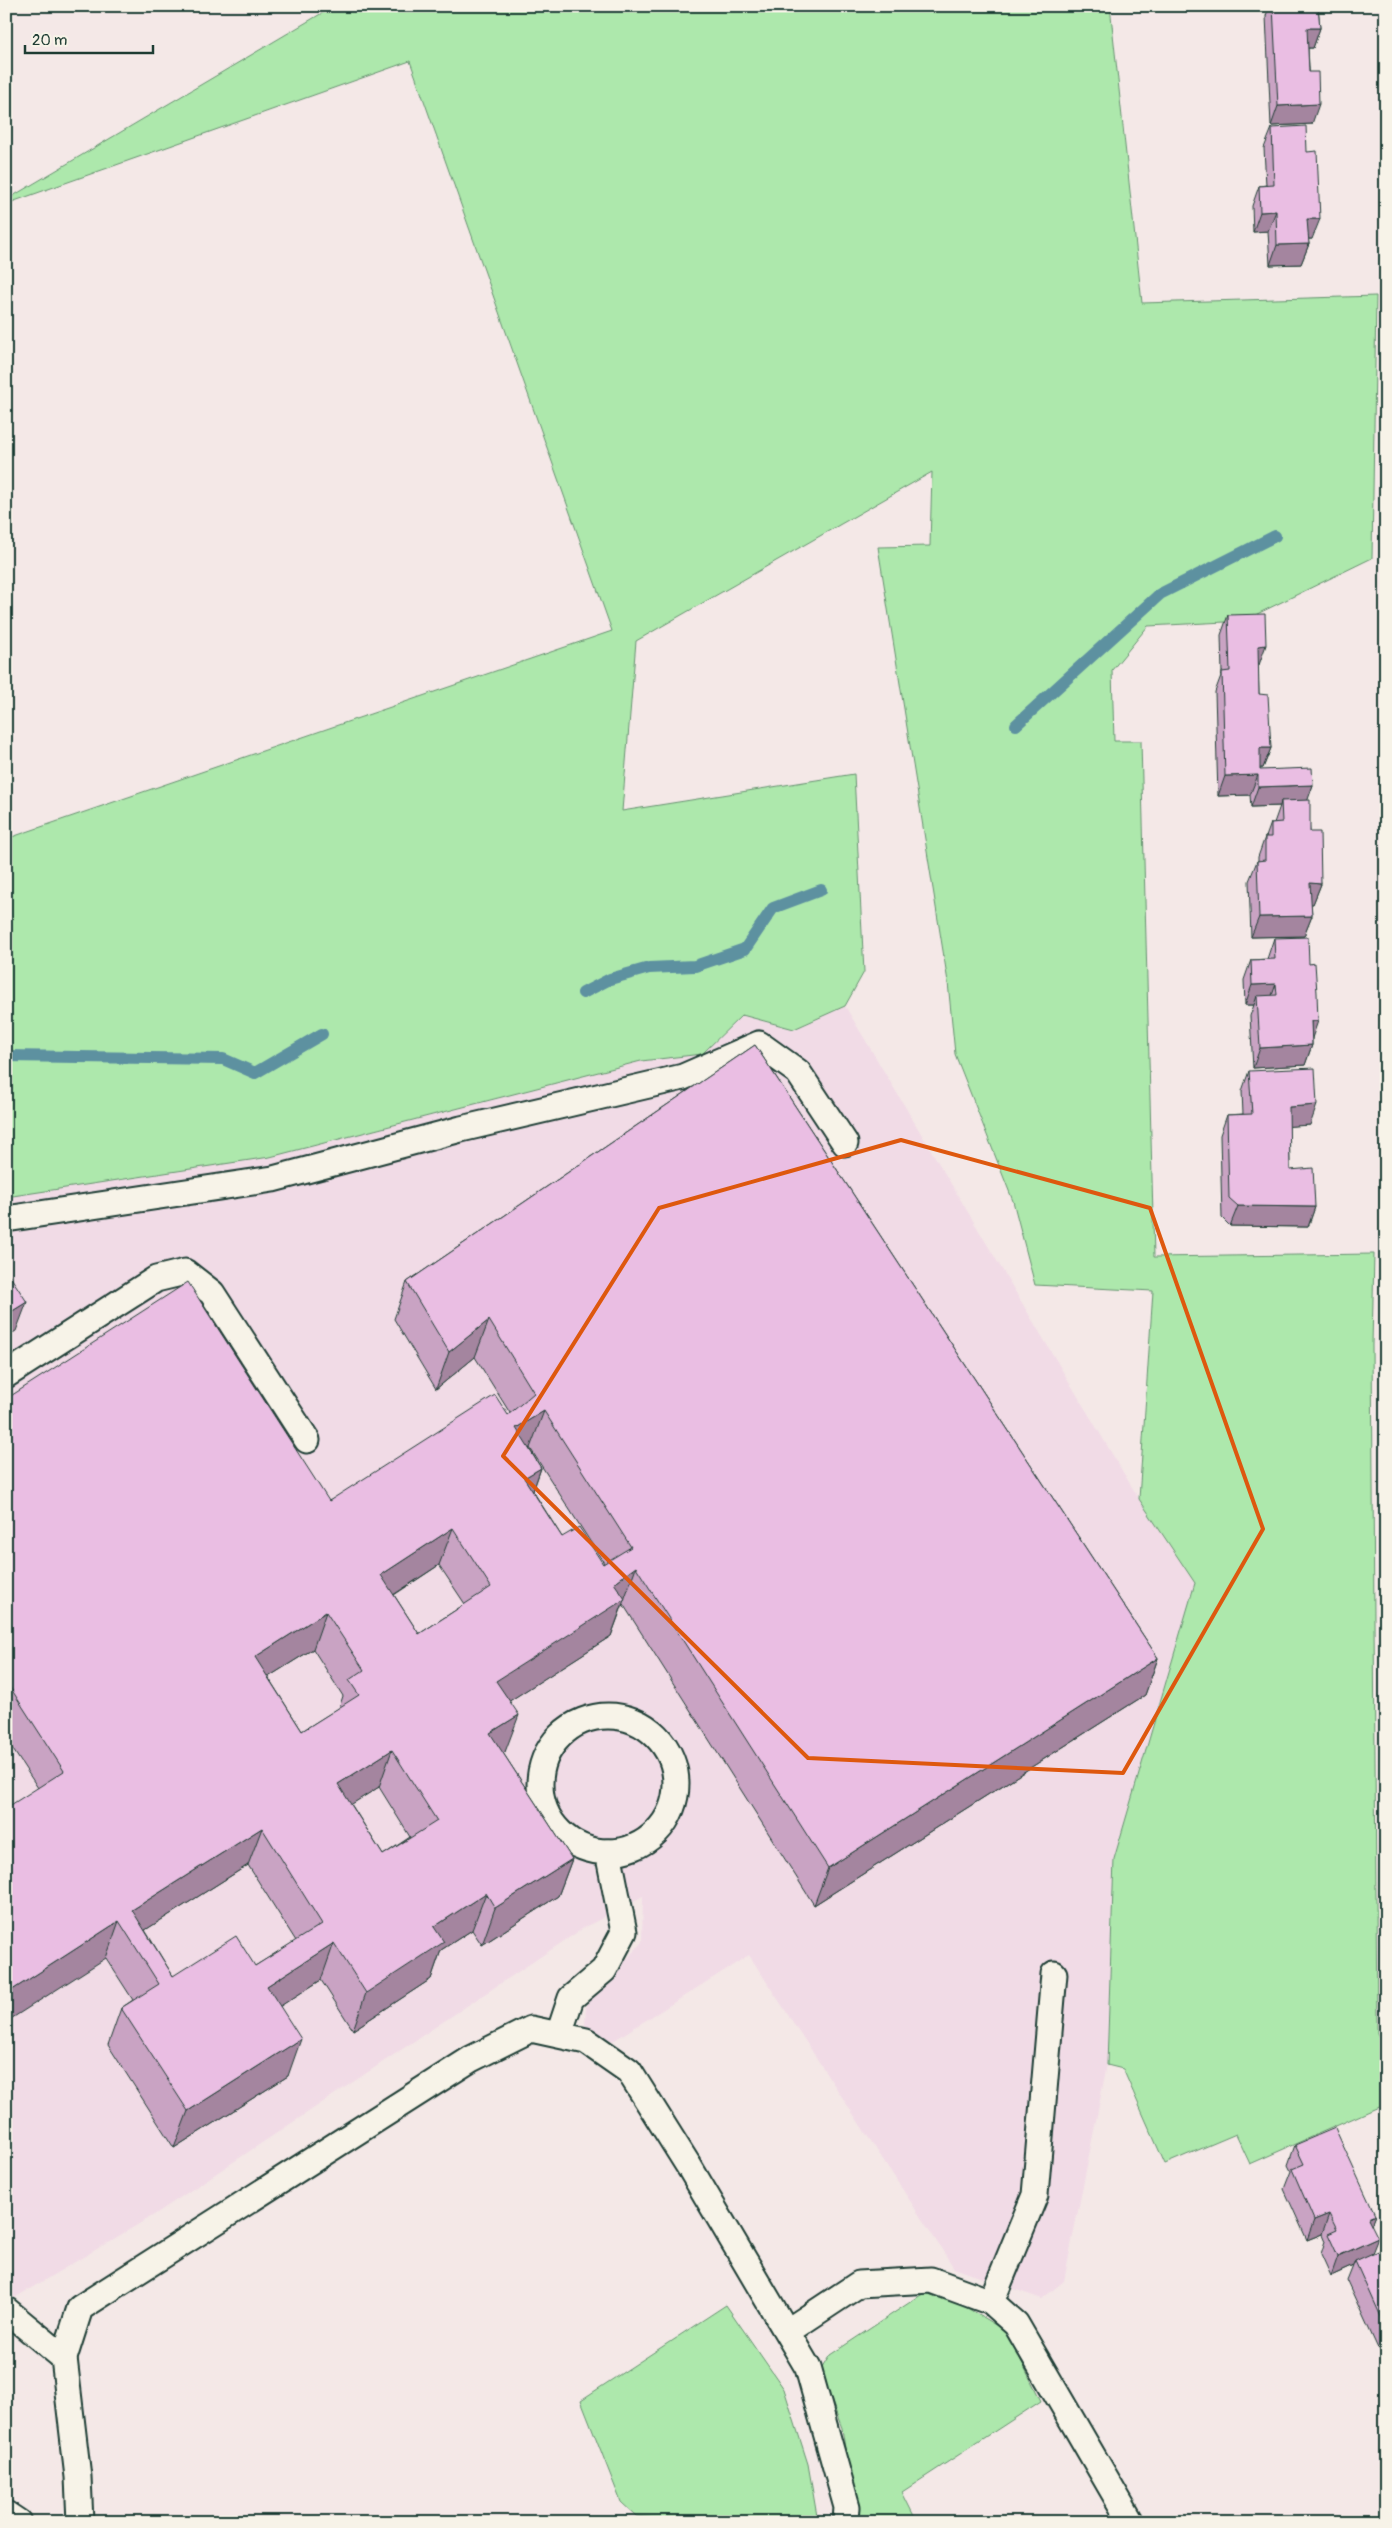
<svg xmlns="http://www.w3.org/2000/svg" width="1392" height="2528" font-family="Pangolin,sans-serif">
  <style>
    .built { fill: #f1dbe6 }
    .green { fill: #ade8ac; stroke: #669270 }
    .lines { fill: none; stroke-linecap: round; stroke-linejoin: round }
    .stream { stroke: #5d91a0; stroke-width: 12 }
    .lane-casing { stroke: #1f3d34; stroke-width: 29 }
    .lane { stroke: #f7f3e8; stroke-width: 25 }
    .wall { fill: #c9a3c3; stroke: #1f3d34; fill-rule: evenodd }
    .shaded-wall { fill: #a4859f; stroke: #1f3d34 }
    .building { fill: #eabee3; stroke: #1f3d34; fill-rule: evenodd }
    .marked { fill: none; stroke: #de580e; stroke-width: 4; stroke-linejoin: round }
  </style>
  <rect width="100%" height="100%" fill="#f4e8e7"/>
  <filter id="ink" filterUnits="userSpaceOnUse"><feTurbulence type="fractalNoise" baseFrequency=".02" numOctaves="2"/><feDisplacementMap in="SourceGraphic" scale="10" xChannelSelector="R" yChannelSelector="G"/><feConvolveMatrix kernelMatrix="1 2 1 2 8 2 1 2 1" color-interpolation-filters="sRGB"/></filter>
  <g filter="url(#ink)">
    <path class="built" d="M845 1006 1139 1499 1195 1583 1114 1859 1107 2065 1064 2281 1042 2299 954 2268 749 1955 613 2041 585 2027 586 2004 642 1942 643 1896 582 1929 154 2215 6 2303V1196L270 1157 641 1061 702 1054 742 1015 794 1029Z"/>
    <g class="green">
      <path d="M334 6H1110L1142 303 1376 296 1372 558 1253 616 1225 622 1148 626 1112 670 1114 741H1141L1154 1257 1374 1254 1372 1345 1377 2033 1386 2050V2103L1381 2106 1250 2164 1236 2134 1165 2164 1123 2069 1107 2065 1114 1859 1195 1583 1139 1499 1153 1291 1035 1285 1013 1201 955 1054 948 982 878 547 930 546 932 472 636 641 622 811 854 774 864 972 845 1006 794 1029 742 1015 702 1054 641 1061 270 1157 6 1197V839L612 631 410 61 6 204V200Z"/>
      <path d="M924 2293 949 2297 1007 2332 1041 2401 902 2492 917 2522H856L842 2428 820 2371 830 2355Z"/>
      <path d="M726 2305 784 2389 808 2464 818 2522H696L636 2516 621 2502 581 2400Z"/>
    </g>
    <g class="lines">
      <g class="stream">
        <path d="M1016 725 1160 594 1275 536"/>
        <path d="M583 993 610 979 649 968 695 966 745 949 773 908 821 890"/>
        <path d="M6 1056 223 1059 255 1073 322 1034"/>
      </g>
      <defs>
        <g id="lane">
          <path d="M6 1219 273 1179 461 1129 683 1077 759 1044 798 1072 845 1143"/>
          <path d="M6 1375 156 1279 185 1272 212 1293 307 1440"/>
          <circle cx="608" cy="1784" r="68"/>
          <path d="M559 2034 571 1998 604 1970 624 1932 608 1852"/>
          <path d="M991 2302 1035 2195 1054 1974"/>
          <path d="M6 2310 64 2358"/>
          <path d="M788 2331 859 2284 931 2280 991 2302 1016 2324 1131 2522"/>
          <path d="M6 2514 18 2522"/>
          <path d="M80 2522 78 2477 64 2358 80 2308 471 2059 531 2029 586 2041 629 2071 690 2168 808 2368 847 2507 846 2522"/>
        </g>
      </defs>
      <use href="#lane" class="lane-casing"/>
      <use href="#lane" class="lane"/>
    </g>
    <g class="wall">
      <path d="M1269 6H1318L1320 28 1313 48H1308L1312 124 1271 126 1266 16Z"/>
      <path d="M1272 128 1312 239H1308L1309 244 1301 264 1270 265 1268 231 1253 232 1252 206 1259 186 1266 185 1264 148Z"/>
      <path d="M1228 615 1259 665H1258L1259 694 1271 748 1263 768H1260V770L1313 785 1307 800 1310 832 1321 884 1313 904 1311 903 1312 916 1304 936 1251 937 1249 881 1257 861H1258V857L1265 837H1266L1271 823H1274L1280 806 1251 807 1250 795 1218 796 1215 692 1222 673 1221 635Z"/>
      <path d="M1274 938 1312 1038V1045L1305 1065 1253 1068 1250 1016 1254 1005H1245L1244 980 1251 960 1267 959Z"/>
      <path d="M755 1045 1158 1658 1145 1695 814 1905 623 1604 611 1636 509 1701 505 1752 503 1753 572 1859 558 1896 482 1945 472 1930 441 1950 431 1979 353 2030 321 1980 280 2006 288 2076 174 2148 108 2045 121 2008 133 2000 106 1958 38 1788 6 1739V1399L329 1501 508 1415 510 1413 475 1357 436 1389 394 1319 407 1282ZM529 1448H530L604 1563 603 1564 562 1537 533 1491 541 1468ZM439 1565 465 1604 419 1634 394 1595ZM313 1649 343 1696 339 1708 302 1731 268 1677ZM379 1787 410 1837 383 1855 351 1804ZM248 1865 296 1941 255 1966 173 1976 145 1930Z"/>
      <path d="M1249 1071 1310 1125 1289 1126 1290 1170 1315 1207 1308 1227 1230 1226 1222 1218 1220 1135 1227 1115 1243 1114 1242 1091Z"/>
      <path d="M1295 2145 1375 2215 1371 2224 1372 2253 1386 2258V2366L1347 2281 1353 2266 1331 2276 1321 2254 1325 2241 1322 2234 1307 2240 1284 2189 1291 2171 1288 2165Z"/>
    </g>
    <g class="shaded-wall">
      <path d="M1307 28H1320L1313 48H1300Z"/>
      <path d="M1319 104 1312 124 1271 126 1278 106Z"/>
      <path d="M1276 211 1268 231 1253 232 1260 212Z"/>
      <path d="M1307 219H1320L1312 239H1300Z"/>
      <path d="M1309 244 1301 264 1270 265 1277 245Z"/>
      <path d="M1266 645 1259 665 1250 666 1258 646Z"/>
      <path d="M1260 748H1271L1263 768H1252Z"/>
      <path d="M1258 775 1250 795 1218 796 1225 776Z"/>
      <path d="M1313 785 1306 805 1281 801 1280 806 1251 807 1258 787Z"/>
      <path d="M1310 883 1321 884 1313 904 1303 903Z"/>
      <path d="M1312 916 1304 936 1251 937 1259 917Z"/>
      <path d="M1276 984 1269 1004 1257 996 1254 1005H1245L1252 985Z"/>
      <path d="M1311 1021H1318L1311 1041Z"/>
      <path d="M1312 1045 1305 1065 1253 1068 1260 1048Z"/>
      <path d="M1317 1105 1310 1125 1281 1127 1289 1107Z"/>
      <path d="M1238 1206 1315 1207 1308 1227 1230 1226Z"/>
      <path d="M27 1302 16 1331 6 1337V1315Z"/>
      <path d="M489 1320 475 1357 436 1389 449 1352Z"/>
      <path d="M544 1411 530 1448 503 1465 516 1428Z"/>
      <path d="M541 1468 528 1505 524 1478Z"/>
      <path d="M453 1528 439 1565 367 1612 381 1575Z"/>
      <path d="M636 1567 611 1636 483 1718 496 1681 614 1583Z"/>
      <path d="M326 1612 313 1649 241 1694 255 1657Z"/>
      <path d="M1158 1658 1145 1695 814 1905 828 1868Z"/>
      <path d="M519 1715 505 1752 477 1770 490 1733Z"/>
      <path d="M392 1750 379 1787 325 1821 338 1784Z"/>
      <path d="M262 1828 248 1865 131 1939 132 1910Z"/>
      <path d="M572 1859 558 1896 482 1945 495 1908Z"/>
      <path d="M486 1893 472 1930 441 1950 431 1979 353 2030 366 1993 434 1927Z"/>
      <path d="M119 1921 106 1958 6 2022V1994Z"/>
      <path d="M334 1943 321 1980 254 2023 267 1986Z"/>
      <path d="M301 2039 288 2076 174 2148 188 2111Z"/>
      <path d="M1329 2214 1322 2234 1307 2240 1314 2220Z"/>
      <path d="M1375 2215 1367 2235 1368 2218Z"/>
      <path d="M1378 2238 1370 2258 1355 2261 1353 2266 1331 2276 1338 2256Z"/>
    </g>
    <g class="building">
      <path d="M1273 6H1318L1320 28H1307L1309 72H1318L1319 104 1278 106Z"/>
      <path d="M1306 126 1307 152 1317 151 1320 219H1307L1309 244 1277 245 1276 211 1260 212 1259 186 1274 185 1272 128Z"/>
      <path d="M1265 614 1266 645 1258 646 1259 694 1268 695 1271 748H1260V770L1312 768 1313 785 1258 787V775L1225 776 1222 672 1230 671 1228 615Z"/>
      <path d="M1310 800V832H1320L1321 884 1310 883 1312 916 1259 917 1257 861 1265 860V837H1271V823L1282 822 1281 801Z"/>
      <path d="M1308 937 1309 964 1315 963 1317 993 1318 1021H1311L1312 1045 1260 1048 1257 996 1277 995 1276 984 1252 985 1251 960 1275 959 1274 938Z"/>
      <path d="M755 1045 1158 1658 828 1868 636 1567 614 1583 625 1599 496 1681 519 1715 490 1733 572 1859 495 1908 486 1893 434 1927 444 1942 366 1993 334 1943 267 1986 301 2039 188 2111 121 2008 159 1984 119 1921 6 1994V1808L64 1771 6 1681V1399L188 1282 329 1501 495 1395 508 1415 534 1393 489 1320 449 1352 407 1282ZM544 1411 631 1547 603 1564 579 1527 562 1537 524 1478 541 1468 516 1428ZM453 1528 491 1587 419 1634 381 1575ZM326 1612 364 1670 349 1680 359 1695 302 1731 255 1657ZM392 1750 437 1821 383 1855 338 1784ZM262 1828 322 1924 255 1966 236 1936 173 1976 132 1910Z"/>
      <path d="M1315 1068 1317 1105 1289 1107 1290 1170 1313 1168 1315 1207 1238 1206 1229 1198 1227 1115 1252 1114 1249 1071Z"/>
      <path d="M6 1270 27 1302 6 1315Z"/>
      <path d="M1335 2128 1375 2215 1368 2218 1378 2238 1338 2256 1328 2234 1337 2230 1329 2214 1314 2220 1292 2169 1304 2164 1295 2145Z"/>
      <path d="M1382 2249 1386 2258V2330L1355 2261Z"/>
    </g>
  </g>
  <path class="marked" d="M901 1140 1150 1208 1263 1529 1123 1773 808 1758 503 1456 659 1208Z"/>
  <rect width="1392" height="2528" fill="none" stroke="#f7f3e8" stroke-width="25"/>
  <rect x="12" y="12" width="1367" height="2503" fill="none" stroke="#1f3d34" stroke-width="2" filter="url(#ink)"/>
  <path d="M25 45v8h128v-8" fill="none" stroke="#1f3d34" stroke-width="2.5"/>
  <text x="32" y="45" font-size="15" fill="#1f3d34" stroke="#f7f3e8" stroke-width="4" paint-order="stroke">20 m</text>
</svg>
